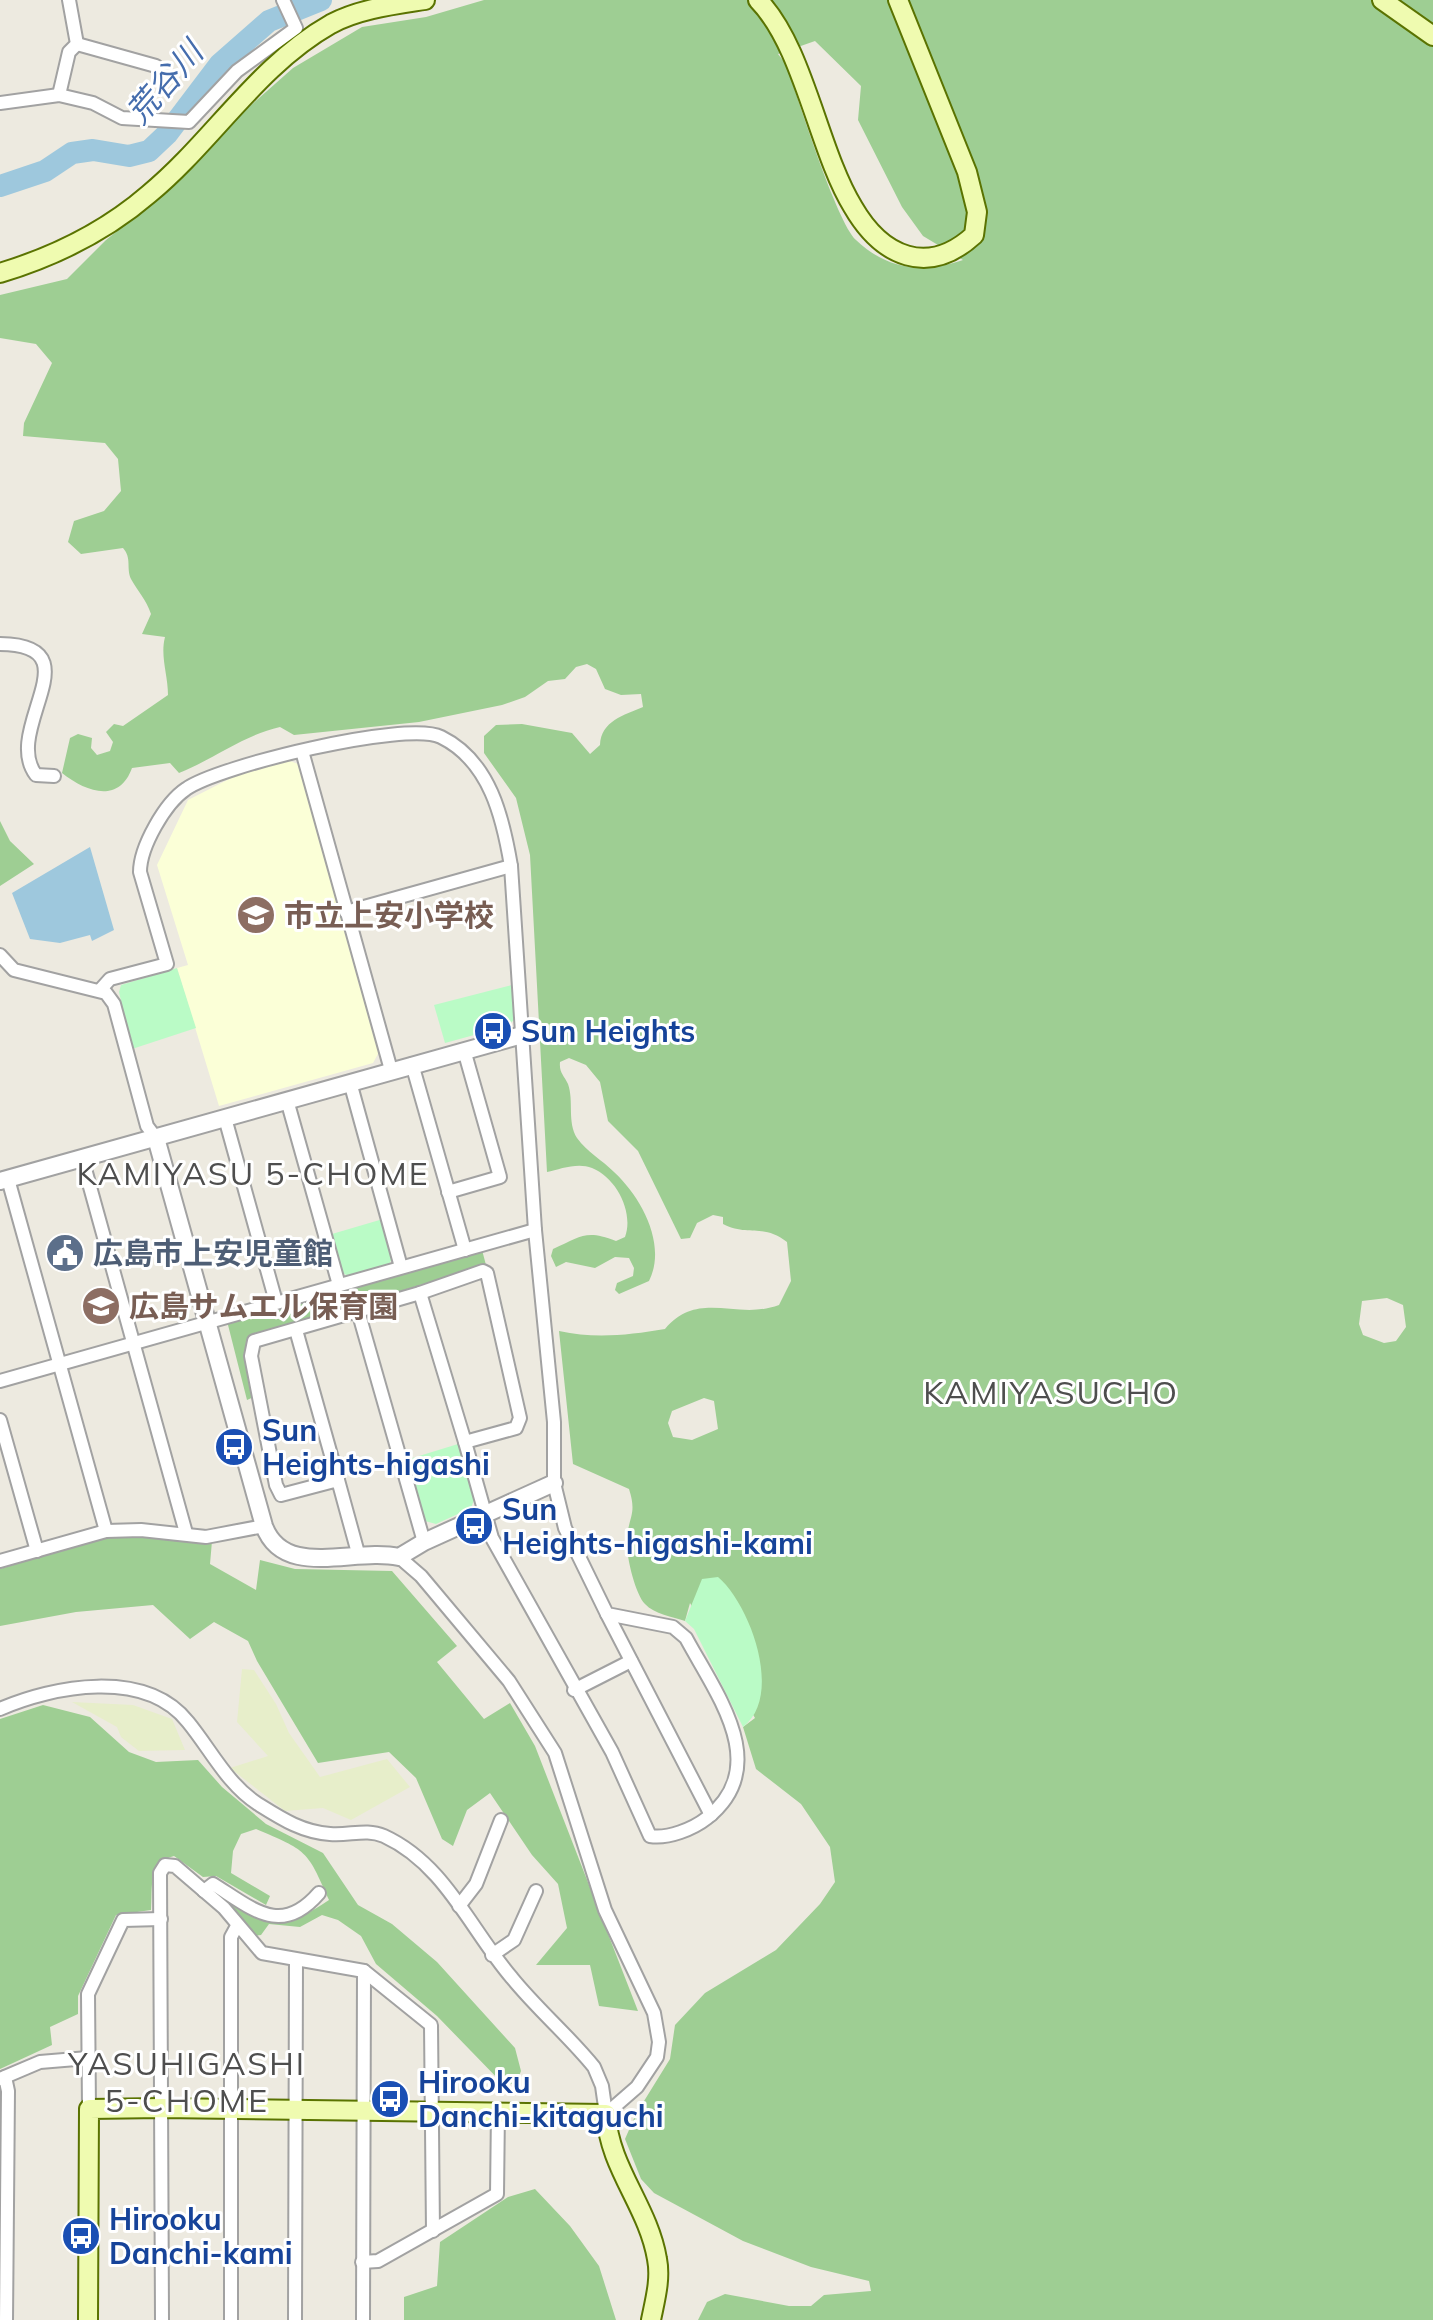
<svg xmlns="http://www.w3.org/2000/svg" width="1433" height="2320" font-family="Mulish,'Noto Sans JP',sans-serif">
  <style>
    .education { fill: #fbffd7 }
    .farmland { fill: #e7eeca }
    .forest { fill: #9ece93; fill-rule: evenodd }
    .park { fill: #bafbc6 }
    .water { fill: #9ec8dd }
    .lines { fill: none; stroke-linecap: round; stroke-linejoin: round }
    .river { stroke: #9ec8dd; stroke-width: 22 }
    .minor-casing { stroke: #a2a2a2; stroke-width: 16 }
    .tertiary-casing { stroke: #a2a2a2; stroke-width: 20 }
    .secondary-casing { stroke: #5a7301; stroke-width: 22 }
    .minor { stroke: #fff; stroke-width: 12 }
    .tertiary { stroke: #fff; stroke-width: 16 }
    .secondary { stroke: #effbb0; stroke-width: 18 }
    .labels { text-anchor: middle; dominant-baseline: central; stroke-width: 6; stroke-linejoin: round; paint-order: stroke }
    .education-label { font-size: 30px; font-weight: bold; fill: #785e54; stroke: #fff; text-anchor: start }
    .transit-label { font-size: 30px; font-weight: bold; fill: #164399; stroke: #fff; text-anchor: start }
    .service-label { font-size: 30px; font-weight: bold; fill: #4e5e75; stroke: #fff; text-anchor: start }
    .water-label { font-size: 32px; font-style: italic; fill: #456dad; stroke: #fff }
    .neighbourhood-label { font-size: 32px; letter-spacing: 2px; fill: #4e4e4e; stroke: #fff }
  </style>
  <rect width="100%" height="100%" fill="#edeae0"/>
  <path class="education" d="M290 761 298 764 379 1052 373 1063 219 1106 177 968 188 965 157 865 188 800 239 774Z"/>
  <g class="farmland">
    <path d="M242 1669 254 1670 276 1704 289 1733 320 1777 387 1759 410 1787 351 1820 323 1808 285 1811 230 1768 268 1756 237 1722Z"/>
    <path d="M72 1702 133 1705 172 1719 185 1750 139 1751 121 1737 117 1727Z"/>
  </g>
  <g class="forest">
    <path d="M484 0H1433V2320H698L707 2302 725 2294 789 2306H811L824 2295 871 2291 869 2281 811 2267 743 2241 654 2193 641 2179 625 2139 636 2114 670 2059 675 2025 705 1993 776 1950 820 1904 835 1882 830 1847 801 1804 756 1769 743 1727 755 1718 690 1603 685 1621C673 1617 654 1614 645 1604 635 1594 625 1552 627 1538 629 1515 637 1514 629 1489L573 1464 559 1331C595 1339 629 1335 665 1329 699 1289 736 1321 779 1305L791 1281 787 1242C762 1223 749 1237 723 1224V1217L713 1215 697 1223 690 1238 681 1239 638 1151 608 1121 600 1082 586 1065 569 1058 560 1062C559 1073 564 1075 568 1084 574 1101 567 1122 577 1138 587 1152 602 1160 614 1172 642 1198 667 1245 649 1281L619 1294 615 1290 617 1283 633 1276 634 1268 629 1258 615 1257 595 1268 566 1262 556 1267 551 1256 553 1249C581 1237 585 1229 616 1241L625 1237C634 1213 617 1178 592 1168 578 1162 560 1169 547 1172L530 855 516 798 484 753V736L496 725 522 724 572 733 590 754 600 745C601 721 624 715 643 707L641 694 621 695 605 689 596 669 587 664 576 667 565 679 548 681 525 697 502 705 419 722 294 735 280 727C244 735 214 759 179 773L170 763 132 768C119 804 86 792 62 773L70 738 78 734 92 738 91 748 97 755 110 751 113 742 106 732 114 724 123 726 168 695C168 675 160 656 165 637L142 634 151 614C146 599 138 592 131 579 126 568 132 558 123 548L81 554 68 542 74 521 104 511 121 491 118 459 105 443 23 436 24 423 52 363 36 344 0 338V295L67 279 106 240 169 189 240 115 293 68 362 27 426 17ZM815 41 861 86 858 120 902 207 923 236 963 260C923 273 889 271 856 240 836 221 798 98 786 64L778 54ZM1387 1298 1403 1305 1406 1327 1396 1341 1384 1343 1363 1335 1359 1324 1362 1301ZM704 1398 714 1401 718 1429 692 1440 673 1437 668 1423 672 1411Z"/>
    <path d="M0 821 10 841 34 864 0 886Z"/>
    <path d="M482 1250 486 1265 252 1336 256 1396 247 1400 227 1321Z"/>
    <path d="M108 1536 212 1541 210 1564 256 1590 260 1560 295 1569 392 1571 457 1646 437 1662 484 1719 510 1703 535 1746 638 2011 599 2006 590 1965H536L567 1928 558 1884 532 1855 490 1793 467 1810 453 1846 442 1839 416 1778 389 1752 318 1763 257 1661 248 1641 214 1622 190 1639 153 1605 76 1612 0 1626V1569Z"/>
    <path d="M43 1705 90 1717 129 1752 156 1762 198 1760 222 1787 266 1824 323 1853 358 1905 392 1924 437 1962 515 2048 521 2071 516 2084H503L437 2016 376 1964 361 1936 338 1920 322 1915 300 1927 269 1924 261 1935 253 1936 229 1904 235 1901C277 1932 289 1926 329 1900 307 1849 307 1851 256 1829L241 1834 233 1851 231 1873 270 1896 266 1905 216 1876 203 1877 174 1856C147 1863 153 1887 151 1910L116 1915 78 1996V2014L50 2027 52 2045 0 2069V1719Z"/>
    <path d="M535 2189 570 2226 599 2266 616 2320H404V2297L437 2286 440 2242 508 2197Z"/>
  </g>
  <g class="park">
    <path d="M177 968 196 1028 132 1049 119 992 121 985Z"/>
    <path d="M512 985 514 1020 507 1026 445 1043 434 1005Z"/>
    <path d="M383 1219 393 1257 389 1264 348 1276 343 1273 332 1234Z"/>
    <path d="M458 1444 475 1497 471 1508 436 1524 425 1521 406 1460Z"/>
    <path d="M718 1577C750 1604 784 1696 743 1727L694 1629 685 1621 702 1579Z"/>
  </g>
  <path class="water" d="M90 847 114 930 92 941 90 935 60 943 30 939 12 893Z"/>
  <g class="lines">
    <path class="river" d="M0 186 45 171 72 153 93 150 129 156 149 151 167 134 220 64 269 21 321 0"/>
    <defs>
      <g id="minor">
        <path d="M77 44 156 66"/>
        <path d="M59 95 69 52 77 44 69 0"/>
        <path d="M0 103 59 95 93 103 122 118 189 122 237 71 296 28 283 0"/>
        <path d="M0 644C97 645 1 729 36 775L54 776"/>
        <path d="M302 751 391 1070"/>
        <path d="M346 912 511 866"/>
        <path d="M0 955 14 970 106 993 114 1004 147 1126 156 1138"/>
        <path d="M101 989 110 979 167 964 140 872C140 847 165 803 186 789 218 766 407 720 441 737 490 761 503 818 511 866L535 1230 554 1422V1483L565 1528 607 1614 673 1627 686 1638C716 1694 773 1766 707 1818 693 1829 668 1839 650 1836L612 1752 492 1538 465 1442 516 1428 520 1418 487 1273 483 1271 420 1293 254 1341 251 1356 276 1485 281 1495 338 1480 358 1553"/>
        <path d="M412 1064 465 1250"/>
        <path d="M350 1082 401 1267"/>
        <path d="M287 1100 339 1285"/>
        <path d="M225 1118 276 1302"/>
        <path d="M82 1158 186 1533"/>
        <path d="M8 1179 106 1531"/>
        <path d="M448 1192 500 1177 464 1050"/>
        <path d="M420 1293 465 1442"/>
        <path d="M358 1311 424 1542"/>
        <path d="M296 1330 338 1480"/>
        <path d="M0 1381 535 1230"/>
        <path d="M0 1420 37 1551"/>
        <path d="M399 1557 421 1576 509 1681 555 1753 605 1910 654 2013 659 2042 657 2057 637 2087 606 2114"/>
        <path d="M0 1561 106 1531 141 1530 206 1537 264 1526"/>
        <path d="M607 1614 711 1815"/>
        <path d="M574 1690 631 1661"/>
        <path d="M0 1709C53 1686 145 1668 188 1722 211 1750 227 1784 258 1804 282 1819 302 1832 330 1834 349 1836 366 1828 384 1836 445 1864 470 1929 512 1978 538 2010 569 2036 594 2067L602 2086 606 2114"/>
        <path d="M204 1891 213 1884C253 1909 281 1937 319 1893"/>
        <path d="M459 1906 476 1884 501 1820"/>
        <path d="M492 1955 514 1940 536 1891"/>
        <path d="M5 2077 8 2091 6 2320"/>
        <path d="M0 2079 40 2062 88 2058"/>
        <path d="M89 2109 88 1994 123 1920 161 1919"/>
        <path d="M362 2262 378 2261 497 2194 498 2110"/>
        <path d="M162 2320 160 1873 165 1865 175 1866 224 1908 262 1953 364 1971 431 2025 433 2231"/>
        <path d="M231 2320V1937L237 1926"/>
        <path d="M295 2320 296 1960"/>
        <path d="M363 2320 364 1971"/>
      </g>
      <g id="tertiary">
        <path d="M156 1138 264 1526C284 1580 354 1547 399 1557L424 1542 554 1483"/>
        <path d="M0 1181 522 1035"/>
      </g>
      <g id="secondary">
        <path d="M758 0C804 47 818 150 853 207 882 257 928 277 974 235L977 212 967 172 898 0"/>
        <path d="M1382 0 1433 36"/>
        <path d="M0 273C56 256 105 232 149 194 213 141 257 66 331 24 359 9 393 5 425 0"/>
        <path d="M88 2320 89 2109 162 2108 606 2114C609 2168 648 2206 657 2259 661 2279 655 2300 651 2320"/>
      </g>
    </defs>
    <use href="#minor" class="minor-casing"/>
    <use href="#tertiary" class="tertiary-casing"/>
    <use href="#secondary" class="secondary-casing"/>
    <use href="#minor" class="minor"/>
    <use href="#tertiary" class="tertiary"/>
    <use href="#secondary" class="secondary"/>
  </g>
  <defs>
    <symbol id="school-disc" viewBox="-11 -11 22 22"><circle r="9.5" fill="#8d6e63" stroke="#fff"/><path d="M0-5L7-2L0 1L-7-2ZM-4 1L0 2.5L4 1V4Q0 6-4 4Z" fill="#fff"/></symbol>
    <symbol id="bus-disc" viewBox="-11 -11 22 22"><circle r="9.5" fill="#1a4fb4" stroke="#fff"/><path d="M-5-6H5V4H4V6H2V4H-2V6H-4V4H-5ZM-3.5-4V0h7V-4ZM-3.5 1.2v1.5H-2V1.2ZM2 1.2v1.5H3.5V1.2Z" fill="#fff"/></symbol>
    <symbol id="civic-disc" viewBox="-11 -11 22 22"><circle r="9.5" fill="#5c6f8a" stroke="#fff"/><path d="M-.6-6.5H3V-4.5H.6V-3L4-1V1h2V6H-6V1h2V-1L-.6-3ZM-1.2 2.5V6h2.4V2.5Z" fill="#fff"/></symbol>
  </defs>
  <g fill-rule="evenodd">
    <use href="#school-disc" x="234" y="893" width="44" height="44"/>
    <use href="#bus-disc" x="471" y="1009" width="44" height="44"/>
    <use href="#civic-disc" x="43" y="1231" width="44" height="44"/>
    <use href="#school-disc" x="79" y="1284" width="44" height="44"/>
    <use href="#bus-disc" x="212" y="1425" width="44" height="44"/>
    <use href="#bus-disc" x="452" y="1504" width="44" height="44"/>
    <use href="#bus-disc" x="368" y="2077" width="44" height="44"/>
    <use href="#bus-disc" x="59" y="2214" width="44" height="44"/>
  </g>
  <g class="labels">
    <g class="education-label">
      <text x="284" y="915">市立上安小学校</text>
      <text x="129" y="1306">広島サムエル保育園</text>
    </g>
    <g class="transit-label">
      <text x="521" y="1031">Sun Heights</text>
      <text x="262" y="1430">Sun<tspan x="262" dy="34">Heights-higashi</tspan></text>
      <text x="502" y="1509">Sun<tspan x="502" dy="34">Heights-higashi-kami</tspan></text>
      <text x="418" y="2082">Hirooku<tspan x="418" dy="34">Danchi-kitaguchi</tspan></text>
      <text x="109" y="2219">Hirooku<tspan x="109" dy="34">Danchi-kami</tspan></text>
    </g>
    <g class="service-label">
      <text x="93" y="1253">広島市上安児童館</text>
    </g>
    <g class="water-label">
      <text transform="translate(164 82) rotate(-49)">荒谷川</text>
    </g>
    <g class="neighbourhood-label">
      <text x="253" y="1173">KAMIYASU 5-CHOME</text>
      <text x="1051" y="1392">KAMIYASUCHO</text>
      <text x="187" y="2063">YASUHIGASHI<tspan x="187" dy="37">5-CHOME</tspan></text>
    </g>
  </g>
</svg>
